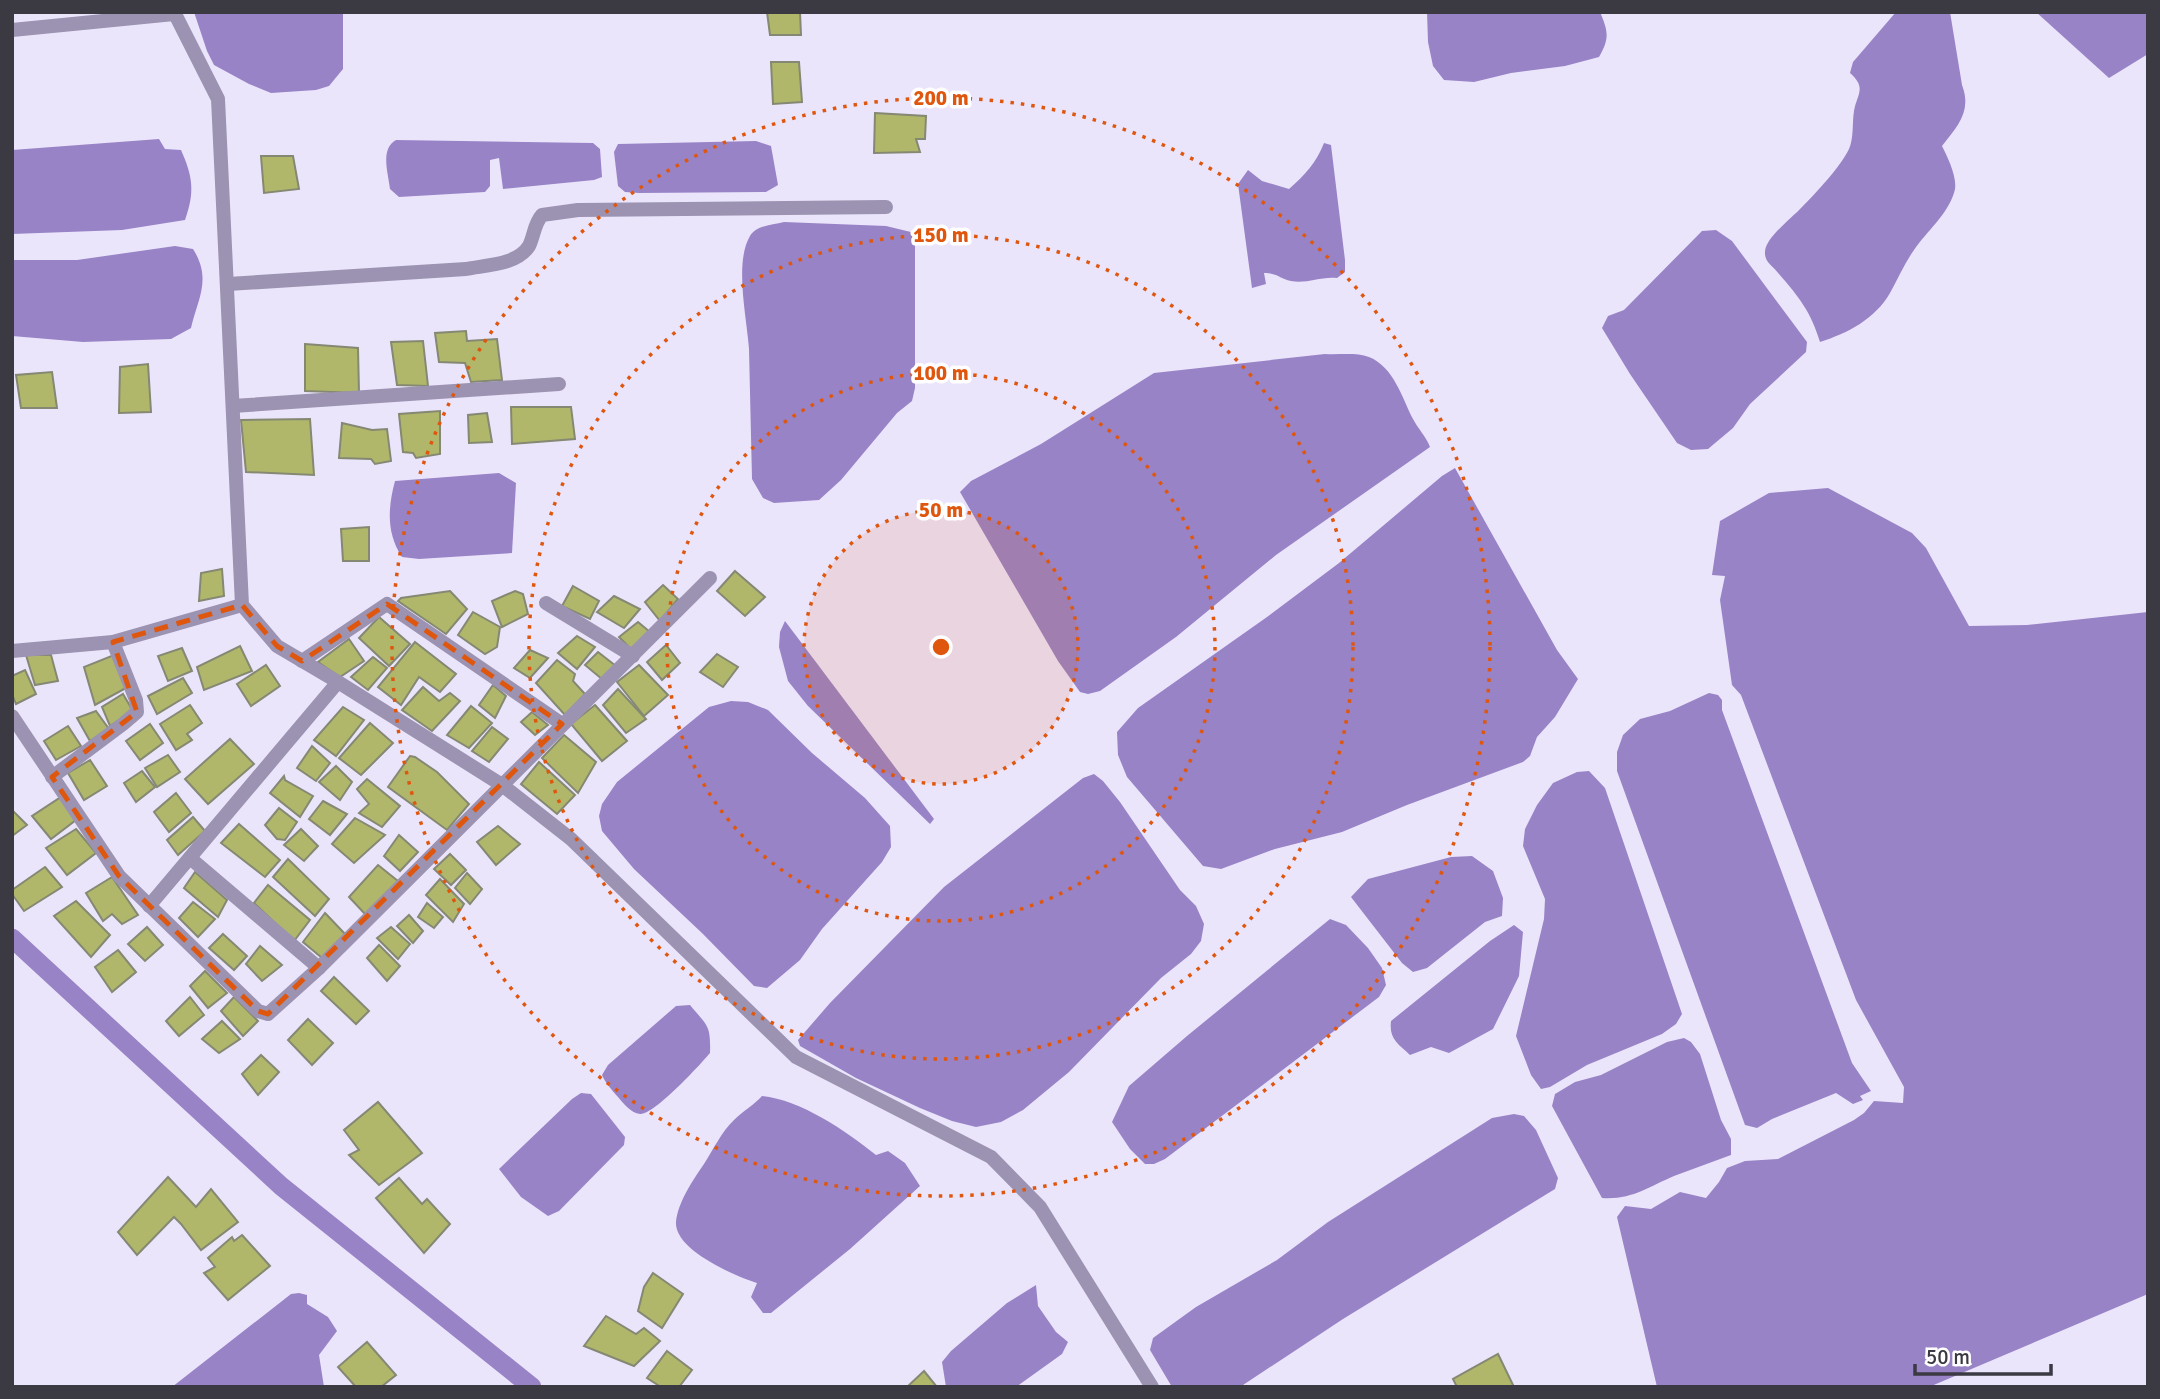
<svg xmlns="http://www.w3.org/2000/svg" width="2160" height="1399" font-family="Signika,sans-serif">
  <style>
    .water { fill: #9883c6 }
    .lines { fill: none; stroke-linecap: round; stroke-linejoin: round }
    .canal { stroke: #9883c6; stroke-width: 19 }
    .building { fill: #b1b76a; stroke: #858873; stroke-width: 2 }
    .minor { stroke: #9b93b1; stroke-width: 14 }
    .tertiary { stroke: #9b93b1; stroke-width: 14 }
    .marked { fill: none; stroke: #df570f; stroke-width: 5; stroke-dasharray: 14 9; stroke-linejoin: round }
    .ring { fill: none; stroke: #df570f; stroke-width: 3.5; stroke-dasharray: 3.5 7 }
    .centre { fill: #df570f; stroke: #fff; stroke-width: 3.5 }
    .ring-label { font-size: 21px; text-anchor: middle; font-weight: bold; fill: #df570f; stroke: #fff; stroke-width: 7; stroke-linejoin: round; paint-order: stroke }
  </style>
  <rect width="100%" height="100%" fill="#ebe5fc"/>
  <g class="water">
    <path d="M194 12H343V69L329 86 316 90 271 93 249 84 214 65 207 51Z"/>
    <path d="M1427 12H1600C1608 31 1610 38 1599 57L1565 66 1511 73 1474 82 1444 80 1433 66 1428 42Z"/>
    <path d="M1896 12H1950L1962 85C1972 111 1958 126 1942 146 1948 158 1959 180 1954 193 1947 215 1927 231 1914 250 1904 264 1898 279 1890 293 1875 319 1848 333 1820 342 1811 312 1799 297 1779 274 1774 267 1764 262 1765 252 1765 238 1792 218 1802 207 1816 193 1841 166 1849 149 1854 138 1852 123 1854 111 1857 94 1867 88 1850 73L1853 62Z"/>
    <path d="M2036 12H2148V54L2109 78Z"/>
    <path d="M159 139 165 149 181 150C193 177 195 192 185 220L122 230 12 234V150Z"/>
    <path d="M396 140 593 143 600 149 602 177 594 180 503 189 499 158 490 160V186L485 192 399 197 390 189C388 172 380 149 396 140Z"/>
    <path d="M756 141 771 146 778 185 766 192 639 193 625 192 618 186 614 152 618 144Z"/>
    <path d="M1324 143 1331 145 1345 260V272L1337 278C1321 276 1307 284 1291 281 1280 279 1278 273 1264 273L1266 284 1252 288 1238 184 1248 170 1262 181 1289 189C1305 175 1316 163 1324 143Z"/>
    <path d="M784 222 886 226 915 233V388L912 401 897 413 841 480 819 500 774 503 763 498 752 479C751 436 750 392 749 349 747 318 734 263 750 236 757 225 772 225 784 222Z"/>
    <path d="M1716 230 1732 241 1807 342 1806 352 1750 404 1733 428 1708 449 1691 450 1677 443 1630 374 1602 328 1608 316 1624 310 1702 231Z"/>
    <path d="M175 246 193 249C212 279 198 298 191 328L171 339 83 342 12 336V260H77Z"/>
    <path d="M1325 354C1339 355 1356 352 1369 357 1394 367 1402 398 1413 419 1418 429 1426 436 1430 447L1276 555 1176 637 1100 691 1088 694 1080 692 1058 661 960 492 971 481 1041 444 1154 373Z"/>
    <path d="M1455 468 1557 650 1578 679 1555 717 1537 737 1530 756 1523 762 1407 805 1342 832 1275 849 1221 869 1203 866 1127 777 1118 755 1117 732 1138 708 1267 617 1339 563 1442 476Z"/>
    <path d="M499 473 516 483 512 553 419 559 402 557C386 533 388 507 395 481Z"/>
    <path d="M1828 488 1912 533 1926 548 1969 626 2027 625 2148 612V1294L1929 1387H1657L1617 1217 1625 1206 1651 1209 1680 1192 1706 1198 1719 1182 1727 1168 1745 1161 1778 1159 1854 1120 1864 1113 1874 1101 1903 1103 1904 1087 1856 1000 1741 695 1732 685 1720 600 1725 576 1712 575 1720 521 1769 493Z"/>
    <path d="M785 621 934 819 930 824 808 706 788 681 779 647 780 632Z"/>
    <path d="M1709 693 1718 695 1722 700V710L1852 1063 1871 1091 1860 1096 1863 1100 1853 1104 1836 1093 1772 1119 1757 1128 1745 1125 1617 771V752L1623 735 1640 719 1670 711Z"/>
    <path d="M731 701 748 702 768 710 812 753 865 798 890 826 891 847 882 862 822 929 800 960 767 988 754 986 703 934 634 869 602 831 599 816 602 804 617 782 709 707Z"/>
    <path d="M1589 771 1605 788 1682 1014 1676 1024 1662 1034 1587 1065 1550 1087 1541 1089 1531 1075 1516 1036 1544 919 1545 899 1523 846 1525 829 1537 805 1553 783 1577 772Z"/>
    <path d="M1094 774 1103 781 1120 802 1180 890 1196 906 1204 924 1201 941 1191 954 1161 978 1069 1072 1023 1110 1001 1122 976 1127 952 1121 920 1108 856 1078 800 1046 798 1040 830 1003 944 887 1083 778Z"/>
    <path d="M1472 856 1493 871 1503 898 1502 916 1485 922 1427 968 1413 972 1402 963 1351 897 1368 879 1451 857Z"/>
    <path d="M1330 919 1346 925 1368 948 1382 968 1386 985 1379 997 1165 1159 1154 1164H1145L1130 1149 1112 1122 1129 1086 1187 1036Z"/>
    <path d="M1514 925 1523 932 1519 976 1493 1029 1449 1053 1431 1047 1410 1055C1397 1043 1389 1039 1391 1021L1490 941Z"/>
    <path d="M690 1005C707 1026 711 1024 710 1053 699 1066 654 1115 640 1114 631 1113 624 1104 618 1097 612 1090 606 1084 602 1075L608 1065 676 1006Z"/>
    <path d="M1684 1038 1691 1042 1700 1054 1721 1120 1731 1139V1155C1712 1162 1693 1169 1674 1176 1648 1187 1632 1200 1602 1198L1552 1106 1555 1094 1575 1082 1601 1075 1667 1042Z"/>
    <path d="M581 1093 591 1094 625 1137 624 1145 559 1211 548 1216 521 1197 499 1169 572 1099Z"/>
    <path d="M762 1096C801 1100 846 1131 876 1155L888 1151 905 1163 920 1186 850 1249 771 1313H763L751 1297 757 1283C735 1276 674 1250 676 1222 678 1202 693 1180 704 1164 713 1150 722 1131 734 1120 743 1111 754 1105 762 1096Z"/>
    <path d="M1514 1114 1524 1116 1536 1130 1558 1178 1555 1189 1343 1319 1240 1387H1172L1150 1350 1153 1338 1196 1307 1277 1260 1328 1222 1492 1118Z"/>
    <path d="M1036 1285 1038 1306 1056 1332 1068 1342 1062 1354 1016 1387H946L942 1362 951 1351 1007 1303Z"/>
    <path d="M299 1293 307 1295V1304L328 1317 337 1331 319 1355 324 1387H172L291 1294Z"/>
  </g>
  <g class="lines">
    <path class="canal" d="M12 938 281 1186 532 1387"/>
  </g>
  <g class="building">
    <path d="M767 12H800L801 35H770Z"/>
    <path d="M771 62H799L802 102 773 104Z"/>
    <path d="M875 113 926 116 925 139H916L920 152 874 153Z"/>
    <path d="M261 156H293L299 189 264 193Z"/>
    <path d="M466 331 467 341 497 339 502 380 471 382 465 363 439 362 435 333Z"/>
    <path d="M423 341 428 386 397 385 391 342Z"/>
    <path d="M305 344 358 348 359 393 305 391Z"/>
    <path d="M148 364 151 412 119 413 120 367Z"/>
    <path d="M52 372 57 408H21L16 375Z"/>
    <path d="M511 407H571L575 439 512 444Z"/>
    <path d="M440 411V454L416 458 413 453 403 452 399 414Z"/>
    <path d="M487 413 492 442 469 443 468 415Z"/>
    <path d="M310 419 314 475 246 472 241 420Z"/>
    <path d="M342 423 372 430 387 429 391 461 375 464 371 459 339 458Z"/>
    <path d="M369 527V561H343L341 529Z"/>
    <path d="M222 569 224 596 199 601 201 573Z"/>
    <path d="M735 571 765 597 745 616 717 591Z"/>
    <path d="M663 585 678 599 660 621 645 602Z"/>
    <path d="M573 586 599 601 590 619 562 606Z"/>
    <path d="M450 591 467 609 446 634 398 601 401 598Z"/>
    <path d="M515 591 523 594 528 614 502 627 492 601Z"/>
    <path d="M614 596 640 609 624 628 597 612Z"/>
    <path d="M473 612 500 627 497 647 485 654 458 635Z"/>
    <path d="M379 617 410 644 389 666 359 638Z"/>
    <path d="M638 622 650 632 632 650 619 637Z"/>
    <path d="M577 636 595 647 577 669 558 653Z"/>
    <path d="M349 639 364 661 340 677 318 662Z"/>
    <path d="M415 642 456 674 440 692 419 677 401 705 378 687Z"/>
    <path d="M666 645 680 663 662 680 647 662Z"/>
    <path d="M240 646 252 671 204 690 197 667Z"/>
    <path d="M182 648 192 671 168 681 158 656Z"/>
    <path d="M530 650 548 658 530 678 514 668Z"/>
    <path d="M598 652 616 666 603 680 585 665Z"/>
    <path d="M717 654 738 667 723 687 700 672Z"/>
    <path d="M26 655H51L58 681 35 685Z"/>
    <path d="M114 655 126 688 95 705 84 667Z"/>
    <path d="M373 657 387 668 368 690 351 677Z"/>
    <path d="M557 660 575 674 573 681 585 694 565 715 536 683Z"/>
    <path d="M266 665 280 686 251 706 237 684Z"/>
    <path d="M639 665 668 695 644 716 617 682Z"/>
    <path d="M25 670 36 694 16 704 12 694V676Z"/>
    <path d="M183 678 192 693 157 714 148 696Z"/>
    <path d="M493 685 506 696 495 718 479 705Z"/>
    <path d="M423 687 439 701 450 693 460 701 432 731 402 710Z"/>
    <path d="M618 689 646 719 626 733 603 705Z"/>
    <path d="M123 694 133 711 110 726 102 707Z"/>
    <path d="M190 705 202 723 187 734 192 740 176 750 160 724Z"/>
    <path d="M595 705 627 741 602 761 571 724Z"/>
    <path d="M471 706 492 723 469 748 447 735Z"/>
    <path d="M343 707 364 720 336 756 314 740Z"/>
    <path d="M96 711 109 729 90 741 77 718Z"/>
    <path d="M532 712 548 725 535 735 521 722Z"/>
    <path d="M370 723 393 743 361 775 339 758Z"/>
    <path d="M150 724 163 743 140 760 126 741Z"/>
    <path d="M68 726 81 746 56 760 44 741Z"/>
    <path d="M492 727 508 739 489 762 472 751Z"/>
    <path d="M564 735 596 762 578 793 542 758Z"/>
    <path d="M230 739 254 764 208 804 185 779Z"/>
    <path d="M312 746 330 763 316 781 297 768Z"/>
    <path d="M168 755 180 772 157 787 145 768Z"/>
    <path d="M410 756 415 757 437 772 469 804 447 830 388 787Z"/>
    <path d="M90 760 107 786 84 800 68 773Z"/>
    <path d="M539 762 575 795 557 814 521 784Z"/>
    <path d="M336 766 352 782 340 800 319 782Z"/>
    <path d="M142 771 155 787 136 802 124 783Z"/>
    <path d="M284 776 285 780 313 796 300 817 270 793Z"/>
    <path d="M367 779 400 806 382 827 359 813 369 804 357 789Z"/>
    <path d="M176 793 191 813 169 832 154 812Z"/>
    <path d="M61 797 76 820 51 839 32 816Z"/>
    <path d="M323 801 347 814 330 835 309 819Z"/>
    <path d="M279 808 297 822 285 840 277 839 265 825Z"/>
    <path d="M12 810 27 825 12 836Z"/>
    <path d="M193 817 205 831 178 855 167 840Z"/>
    <path d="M355 818 385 835 354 863 332 844Z"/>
    <path d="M239 824 280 860 265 877 221 843Z"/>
    <path d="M498 826 520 844 496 865 477 842Z"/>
    <path d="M76 829 96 853 67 875 46 848Z"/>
    <path d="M301 829 318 846 304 861 284 845Z"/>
    <path d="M399 835 418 852 400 871 384 856Z"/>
    <path d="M450 854 466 870 451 885 434 869Z"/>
    <path d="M288 859 329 899 315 916 273 877Z"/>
    <path d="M378 865 398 881 365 914 349 897Z"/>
    <path d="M45 867 62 887 24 911 12 894V890Z"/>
    <path d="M195 872 227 900 218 917 184 888Z"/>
    <path d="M467 873 482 889 470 904 455 888Z"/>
    <path d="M112 877 138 915 122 924 112 914 103 921 86 893Z"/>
    <path d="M440 879 464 904 453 922 426 895Z"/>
    <path d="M268 885 310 920 294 941 254 903Z"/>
    <path d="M76 901 110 935 91 957 54 916Z"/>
    <path d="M193 902 215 919 198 937 179 918Z"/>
    <path d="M427 903 443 917 434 928 418 917Z"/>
    <path d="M325 913 346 935 322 958 303 942Z"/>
    <path d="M409 915 423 931 413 943 397 926Z"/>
    <path d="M147 927 163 945 145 961 128 944Z"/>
    <path d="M391 927 410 944 398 959 377 938Z"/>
    <path d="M223 934 247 956 234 970 209 948Z"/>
    <path d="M379 945 400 966 387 981 367 958Z"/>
    <path d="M260 946 282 965 262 981 246 964Z"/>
    <path d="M118 950 136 972 112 992 95 967Z"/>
    <path d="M205 971 227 993 208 1008 190 986Z"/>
    <path d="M334 977 369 1011 356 1024 321 991Z"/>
    <path d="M190 997 204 1015 179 1036 166 1021Z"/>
    <path d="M234 997 258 1021 243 1036 221 1011Z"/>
    <path d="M308 1019 333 1043 312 1065 288 1040Z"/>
    <path d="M222 1021 240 1039 219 1053 202 1039Z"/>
    <path d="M261 1055 279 1072 258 1095 242 1074Z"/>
    <path d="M378 1102 422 1153 379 1185 349 1155 359 1150 344 1130Z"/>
    <path d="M168 1177 196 1207 211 1189 238 1222 201 1250 181 1224 174 1217 137 1255 118 1232Z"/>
    <path d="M399 1178 422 1204 427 1199 450 1224 424 1253 376 1198Z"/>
    <path d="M242 1235 270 1266 228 1300 204 1273 215 1267 208 1258 232 1237 234 1241Z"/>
    <path d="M653 1273 683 1294 662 1328 638 1311 644 1287Z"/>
    <path d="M606 1316 636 1334 644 1328 660 1341 634 1366 584 1346Z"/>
    <path d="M367 1342 396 1375 381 1387H356L338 1367Z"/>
    <path d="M667 1351 692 1370 679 1387H661L647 1378Z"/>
    <path d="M1498 1354 1514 1387H1457L1453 1379Z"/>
    <path d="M924 1371 937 1387H907Z"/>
  </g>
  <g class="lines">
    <g class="minor">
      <path d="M12 30 174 14"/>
      <path d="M228 284 466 269C486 265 517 265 529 246 534 236 534 224 542 215L578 210 886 207"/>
      <path d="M233 406 559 384"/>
      <path d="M546 603 633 656"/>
      <path d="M12 651 113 642 242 605"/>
      <path d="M302 661 387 604 562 724"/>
      <path d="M12 716 119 876 258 1011 268 1014 319 968 710 578"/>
      <path d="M52 777 123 724 137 712 136 700 113 642"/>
      <path d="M190 858 319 968"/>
      <path d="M149 906 338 682"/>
    </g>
    <path class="tertiary" d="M174 12 218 99 242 605 277 646 338 682 502 785 571 839 796 1057 991 1157 1040 1207 1152 1387"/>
  </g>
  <path class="marked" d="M387 604 562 724 268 1014 258 1011 119 876 52 777 137 712 113 642 242 605 277 646 302 661Z"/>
  <circle cx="941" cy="647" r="137" fill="#df570f" fill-opacity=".12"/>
  <g class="ring">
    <circle cx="941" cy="647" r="137"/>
    <circle cx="941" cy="647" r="274"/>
    <circle cx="941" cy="647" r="412"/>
    <circle cx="941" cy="647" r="549"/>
  </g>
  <circle cx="941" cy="647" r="10" class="centre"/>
  <g class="ring-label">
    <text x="941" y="105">200 m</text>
    <text x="941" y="242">150 m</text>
    <text x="941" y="380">100 m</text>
    <text x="941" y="517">50 m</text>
  </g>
  <rect width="2160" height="1399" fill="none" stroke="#3b3942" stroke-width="28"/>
  <path d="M1915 1364v10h136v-10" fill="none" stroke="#3b3942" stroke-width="3.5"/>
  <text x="1926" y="1364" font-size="21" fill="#3b3942" stroke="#ffffff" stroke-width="5" paint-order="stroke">50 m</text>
</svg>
